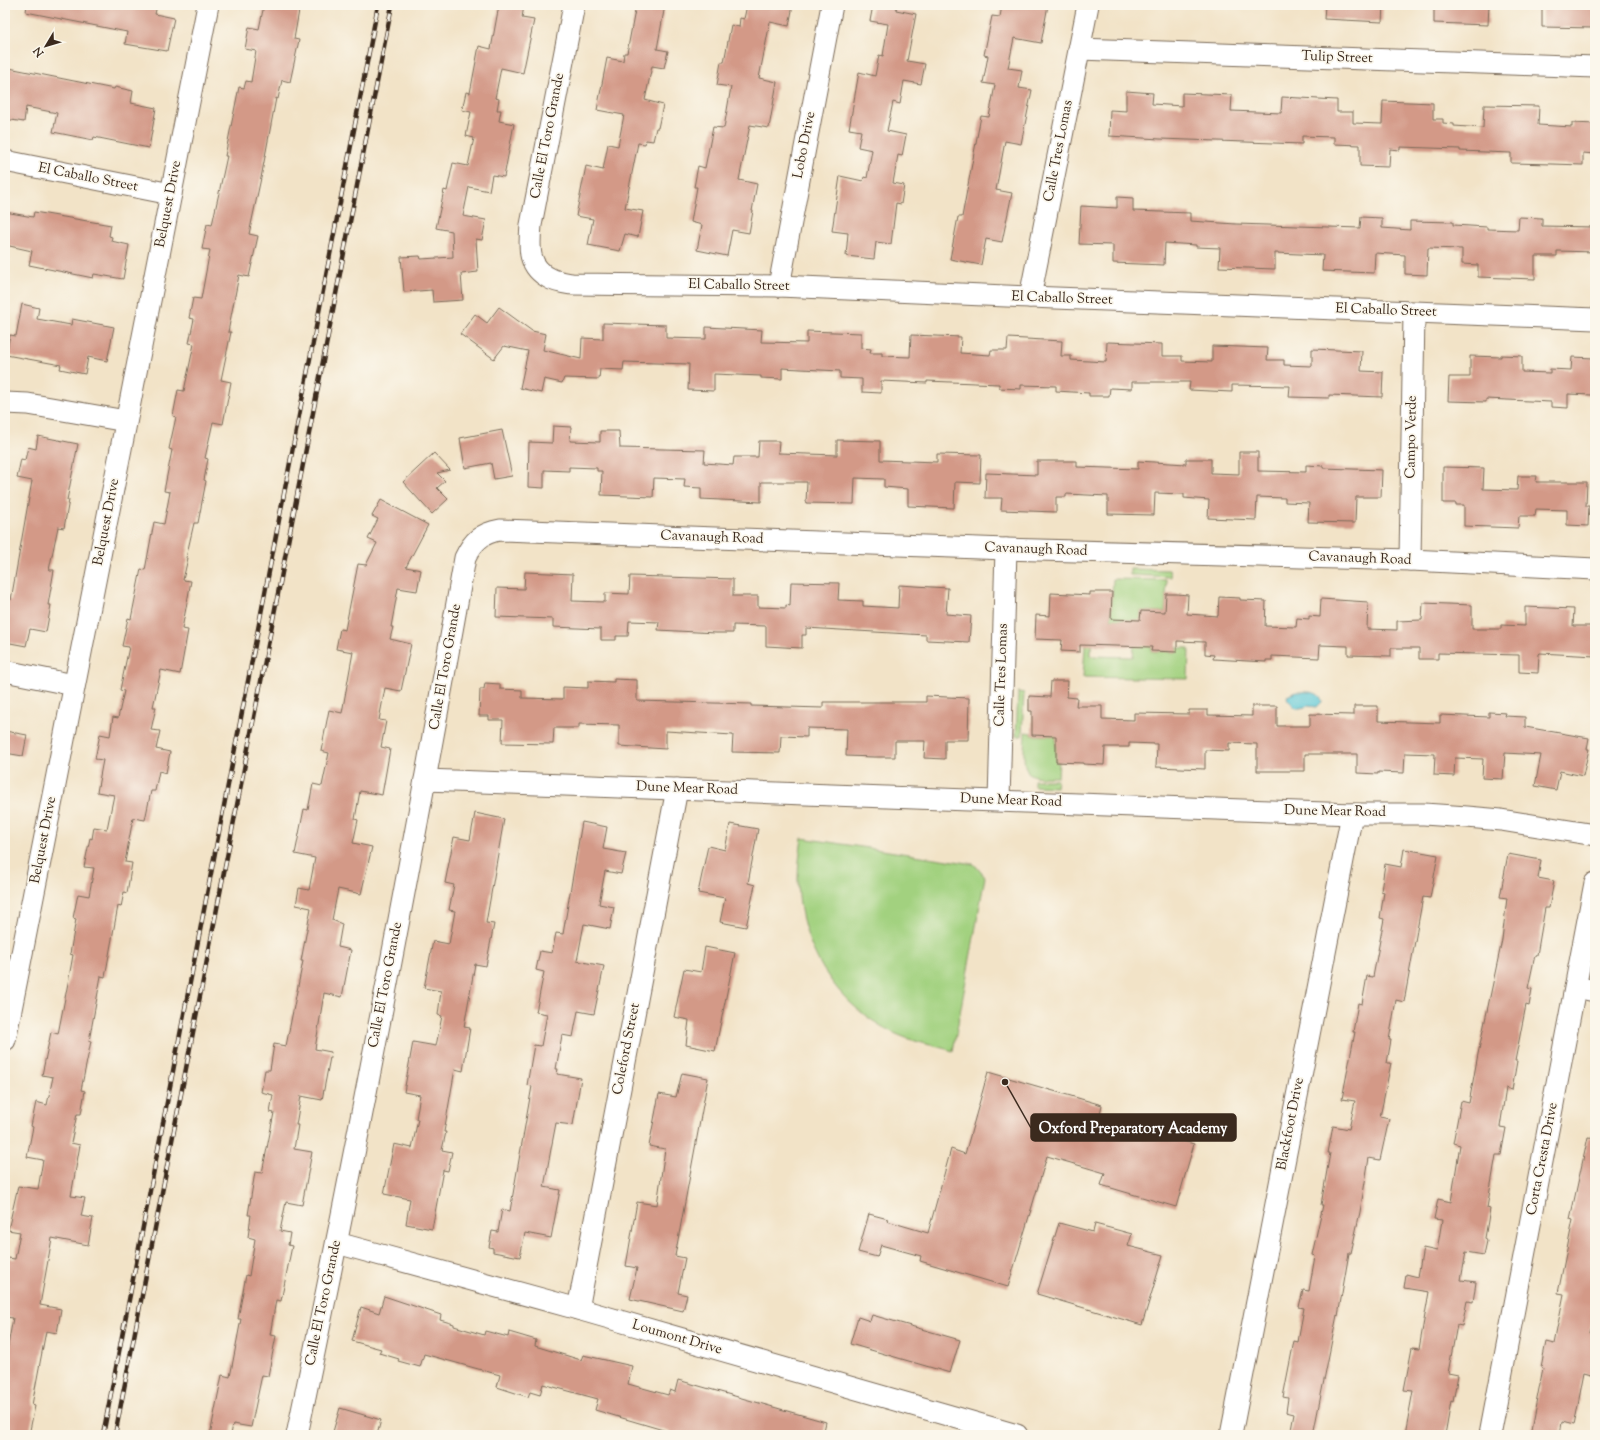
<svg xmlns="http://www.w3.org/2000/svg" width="1600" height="1440" font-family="'Sorts Mill Goudy',serif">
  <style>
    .green { fill: #a2d17f; stroke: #6e7e4e }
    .water { fill: #5cc7d5; stroke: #4c787a }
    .building { fill: #d39987 }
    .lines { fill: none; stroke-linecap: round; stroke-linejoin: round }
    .minor-casing { stroke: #7b6b59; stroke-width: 23 }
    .minor { stroke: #fff; stroke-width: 21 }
    .rail-casing { stroke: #3b2a1e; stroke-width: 4.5 }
    .rail { stroke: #fbf7ec; stroke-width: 3; stroke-dasharray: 9; stroke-linecap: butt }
    .labels { text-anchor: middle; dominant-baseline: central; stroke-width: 3.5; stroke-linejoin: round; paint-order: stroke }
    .street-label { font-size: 14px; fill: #3b2a1e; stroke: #fbf7ec }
    .leader { fill: none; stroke: #3b2a1e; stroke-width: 1.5 }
    .callout-dot { fill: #3b2a1e; stroke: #fbf7ec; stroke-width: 1.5 }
    .callout { fill: #3b2a1e; stroke: #3b2a1e; stroke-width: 1.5 }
    .callout-label { font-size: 15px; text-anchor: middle; font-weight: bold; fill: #fff }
  </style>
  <rect width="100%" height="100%" fill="#fbf7ec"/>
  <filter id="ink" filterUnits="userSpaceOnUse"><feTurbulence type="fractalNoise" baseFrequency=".025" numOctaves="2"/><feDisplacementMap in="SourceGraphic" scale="8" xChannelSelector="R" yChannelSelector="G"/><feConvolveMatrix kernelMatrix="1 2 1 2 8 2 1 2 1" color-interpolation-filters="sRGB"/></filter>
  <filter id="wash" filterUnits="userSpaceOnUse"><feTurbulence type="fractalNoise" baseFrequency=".012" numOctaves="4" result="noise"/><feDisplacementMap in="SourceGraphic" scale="16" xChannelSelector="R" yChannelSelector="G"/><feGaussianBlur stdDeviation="0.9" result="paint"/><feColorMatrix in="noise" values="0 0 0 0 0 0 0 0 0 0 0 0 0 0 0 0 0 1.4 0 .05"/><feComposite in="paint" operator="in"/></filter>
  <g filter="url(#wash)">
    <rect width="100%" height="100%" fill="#f2e3c7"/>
    <g class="green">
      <path d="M1130 569 1169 570 1171 577 1130 575Z"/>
      <path d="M1113 579 1167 580 1165 612 1141 611 1140 638 1152 639 1151 651 1177 652V648H1189L1188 679 1083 677 1087 616 1092 615 1091 656 1133 657 1136 620 1111 619Z"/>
      <path d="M1018 692 1024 693 1022 736H1016Z"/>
      <path d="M1025 732 1032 733V735L1056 736V762H1059L1058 777C1050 777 1039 778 1032 775 1020 771 1025 743 1025 732Z"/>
      <path d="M1034 780H1057L1056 787 1034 786Z"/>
      <path d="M802 838 974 864 985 877 953 1051C933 1045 912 1042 892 1032 834 1003 799 945 798 880 798 866 800 852 802 838Z"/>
    </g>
    <path class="water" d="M1296 692C1305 692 1321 690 1322 702L1317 707 1308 706 1301 708H1296L1288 700 1287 696Z"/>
    <g id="blocks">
      <g class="building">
        <path d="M27 5H157L155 14 174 18 167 51 125 44 127 32 26 12Z"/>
        <path d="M264 5H300L294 39 299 40 290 82 282 80 278 99 276 98 261 178 249 234 258 236 249 277 239 275 228 332H231L221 380 231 382 223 424 213 422 205 458 208 459 204 480 206 481 198 523H194L186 558H188L183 580 191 581 182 629 188 630 180 674 161 670 153 707H156L151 730 160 731 156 749 170 752 166 773 159 771 155 791H151L145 820 133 818 125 862 132 863 127 893 124 892 121 907 118 906 105 977 101 976 89 1041H91L81 1090 85 1091 81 1114H77L71 1143 80 1145 71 1196 85 1198 81 1216 93 1218 88 1245 52 1238 40 1305 61 1309 57 1333 46 1331 32 1405 35 1406 29 1435H5V1351H7L13 1318 5 1317V1276L8 1258 15 1259 20 1232 8 1230 18 1186 38 1189 43 1160 27 1157 33 1127 31 1126 36 1102 47 1105 53 1077 42 1075 51 1032 58 1034 68 983 73 955 70 954 76 919 73 918 78 894 89 896 94 868 84 867 90 838 92 839 94 827 107 829 114 795 97 792 103 760 95 759 100 734 110 736 113 717 118 718 124 691 120 690 129 647 122 646 128 618 131 619 141 569 145 570 154 522 164 524 170 492 164 491 172 450 169 449 176 417 173 416 178 390 184 391 194 344 189 343 194 319 189 318 193 298 201 299 210 250 202 249 207 224 212 225 227 156H225L239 87 244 88 246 81 251 82 256 51 245 49 249 27 259 29Z"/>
        <path d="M499 5H524L522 18 534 20 523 73 501 68 495 98 499 99 497 110H501L499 121 514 124 504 177 492 175 489 191 469 187 463 216 486 220 482 240 476 239 478 272 461 274 463 300 433 302 432 290 404 292 401 257 420 256 421 259 453 257 452 231 436 228 444 190 447 191 453 163 468 166 474 138 466 136 471 112 462 110 466 92 470 93 479 46 491 49Z"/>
        <path d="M636 5H665L657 49 668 51 664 68 652 66 645 100 663 105 658 128H656L653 141 646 140 645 144 638 143 625 208 643 211 638 237 625 234 620 251 588 245 593 219 576 216 586 166 603 170 608 144 618 146 624 115 597 110 607 58 623 61 624 53H627Z"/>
        <path d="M747 5H793L789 26 770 22 759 78 777 82 769 128 750 125 739 180 757 184 752 211H753L749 233 732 230 727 256 697 250 702 225 691 222 697 187H694L698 166 705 168 713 127 724 128 731 87 717 85 721 62H724L731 25 739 27 740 18 744 19Z"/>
        <path d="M873 5H897L896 10 916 14 907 61 925 64 921 84 904 81 900 104 893 102 887 131 906 135 902 156 898 155 893 183 904 185 901 204 896 203 891 244 876 242 874 259 846 256 848 233 832 231 840 176 863 181 864 177 867 178 872 150 858 147 861 131 849 129 859 72 875 76 879 55 883 56 888 24 870 21Z"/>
        <path d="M1002 5H1048L1041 43 1014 38 1008 68 1022 70 1019 88 1032 90 1021 144 1005 141 996 190 1012 193 1002 242 986 239 981 265 950 259 958 217H962L981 116 989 117 995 85 983 83 988 56 984 55 992 16 1000 17Z"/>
        <path d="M1325 5H1383L1382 22 1324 19Z"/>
        <path d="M1434 5H1489L1488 25 1434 23Z"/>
        <path d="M1542 5H1595V28L1542 27Z"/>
        <path d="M9 68 114 89 115 87 133 91 131 103 156 108 149 148 94 137 93 140 53 132 57 113 26 107 24 122 5 119V90Z"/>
        <path d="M1126 91 1153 93 1152 104 1182 106V93L1232 95 1231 111 1281 113 1282 97 1337 100V112H1353V123L1382 124 1383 101 1433 103V119H1443V123L1454 124V126L1483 128 1484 105 1539 106 1538 125 1572 127V123L1595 124V154L1583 153V165L1552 164 1511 163V153L1460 151V149L1400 147V150L1390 149 1389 167 1360 166V145L1334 144V137L1302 136V144L1160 139 1109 136 1110 110 1126 111Z"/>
        <path d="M1117 197 1133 198V211L1190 213V221L1236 224 1360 228 1361 217 1382 218V228L1410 230V221L1453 222V225L1487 227V229L1518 230 1519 217 1542 218V226L1595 227V252L1557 251V256H1535V279L1478 277V265L1462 264V249L1428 248 1427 275 1405 274V255L1375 253 1374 273 1322 271 1323 255 1275 253V269L1219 267 1220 248 1196 247V245L1165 243 1164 265 1113 263V245L1079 244 1081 206 1117 208Z"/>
        <path d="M5 212 33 217 34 212 111 225 109 236 112 237 111 241 129 245 123 279 94 274 93 278 29 265 32 251 5 245Z"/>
        <path d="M22 304 39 308 37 319 71 325 72 319 114 327 107 361 88 357 85 374 60 369 61 365 6 355 10 335 16 336Z"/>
        <path d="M499 307 532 331 546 334 543 350 581 359 582 338 603 339V323L666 325V338L706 339V327L762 330 761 342 807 343V331L861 333V348L871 349 870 353H882V356L910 357 911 335 961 337 960 353 990 355 991 350H1007L1008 338 1062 341 1061 356H1071V360L1106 362 1107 342 1162 344V356H1182V361L1212 362V346L1268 348 1267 360H1284V365L1312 366V349L1362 351 1361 371 1383 372 1382 397 1329 395V398L1289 397 1290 386 1232 385V392L1189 390 1190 382H1132V389L1110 388 1109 396H1089V393L1056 391V386L1021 385V389L999 388V384L927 381V383L881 381V393L862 392V379L840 378V371L782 368V379L761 378V376L714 374V391L688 390 689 364 624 362 623 370 600 369 599 379 564 378 562 383 544 379 541 393 520 388 528 351 504 346 494 359 460 334 475 314 487 323Z"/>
        <path d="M1501 355 1522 356V372L1550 373V369L1571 370 1572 357 1593 358 1592 395 1568 394V408L1551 407V402L1486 399V402L1448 401 1449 377H1470V356L1501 357Z"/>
        <path d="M553 426 571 427 570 441 600 442V431H619L620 448 705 450 704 463 733 465 734 457H758L759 441H779L778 453 837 455V440L880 441V460L937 462V454L981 455 980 483 955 482 954 508 908 506V489L884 487V479L855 478 854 504 806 503 807 482H761V502L701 499V488L684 487 685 479 654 478 653 497 601 495 602 471H597V468L569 467V471L544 470V488L528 487 529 442 552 443Z"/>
        <path d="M502 430 512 476 494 479 491 463 465 468 460 438Z"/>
        <path d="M38 436 78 444 67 500H69L64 528 58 527 49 570H54L48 605H51L46 632 30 629 26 646 5 642V599L11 600 32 481 17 478 21 459 25 460 28 447 36 449Z"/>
        <path d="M1239 452H1258V471L1306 472V465L1323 466V468L1382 470 1381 497H1356L1355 523 1308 522 1309 503 1285 502V498L1257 497 1256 520 1208 518 1209 500 1184 498V494L1155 493 1154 515 1108 514V496L1066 494V497H1056V512L1001 510 1002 498H985L986 473 1037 475V461H1077V467L1138 469V461L1186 464V459H1211V473L1239 474Z"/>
        <path d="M434 453 450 470 437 473 445 481 437 488 448 499 432 514 403 482Z"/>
        <path d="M1443 467 1484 468 1483 489 1517 490 1518 476H1537L1536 482H1587L1586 506H1589L1588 526 1567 525V510L1536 509 1535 516H1519L1518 528 1464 526V505H1456V503H1443Z"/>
        <path d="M381 500 428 525 406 567 421 570 417 591 398 588 391 627H393L390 639 411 644 401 691 385 688 379 720 386 721 381 747 390 749 382 795 360 791 355 819 358 820 353 843 372 847 361 894 338 889 332 920 342 924 338 947 351 950 342 997 324 993 315 1049 331 1052 322 1100 301 1096 296 1125H298L294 1149 312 1152 302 1205 286 1202 280 1231 290 1233 288 1245 292 1246 281 1301 276 1300 270 1335 276 1336 268 1376 262 1375 251 1427 233 1424 231 1435H210L222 1375 230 1377 241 1319H238L246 1275 249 1276 255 1239 248 1237 251 1215H248L255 1172 262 1173 274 1113 270 1112 273 1095 261 1092 265 1070H270L274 1044 286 1046 303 961H301L311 908 296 905 299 888 309 890 315 858 295 854 304 809 308 810 313 784 322 786 329 753 321 751 329 710 342 713 353 652 336 649 340 629 345 630 358 564 366 565 377 543 368 539 378 519 372 516Z"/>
        <path d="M525 572 573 574 572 601 605 602V593L629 594 630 576 733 579V596H758V607L786 608V605L790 606 791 582 839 583 838 600 863 601V606L898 608 899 585 948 588 946 614 971 616 969 642 926 640V635L806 628V635H802V648L766 646V626L733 625V633H716L658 630 659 622 629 621 628 636H616V640H601V629L553 627V619L496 617 497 588 524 589Z"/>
        <path d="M1090 592H1112L1111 619 1140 620 1141 611 1165 612 1166 594H1177L1188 595 1187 614 1218 616 1219 597 1240 598V600L1266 601 1265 626 1296 627 1297 618 1309 619V616L1320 617 1321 599 1368 602 1367 629 1397 630V621L1422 620 1423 603 1472 605V629H1501V625L1525 626V607L1574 609 1573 626H1595V656L1540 653 1539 654 1538 673 1519 672V655L1438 653V659H1419V648H1391V656L1348 655V646L1320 645 1319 658 1272 656V660H1266V662L1213 659 1214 655 1205 654V642L1177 641V652L1151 651 1152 647 1080 645V652L1061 651 1062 640 1035 639 1036 615 1050 616 1051 593 1090 595Z"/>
        <path d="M614 679 637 680V701L751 704V706L823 708V702H926V696L969 698 968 740H945V759L924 758 925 741H895V757H874L846 756 847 729 807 728V737L781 736 780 753 732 752 733 735 666 731V749L619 746V725L579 724V728H554L553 744 502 743 503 720H489V716H479L480 689H484L485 683 500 684V689L522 690V698L563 699V687L588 688V681L614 682Z"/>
        <path d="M1051 681H1068L1067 697 1077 698 1076 706H1102V719L1134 720V713L1189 714V710H1208V715L1252 716V706H1277V726H1310V714L1354 715V706H1378V721L1440 723V715L1489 717V712L1506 713 1505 716 1525 717V727L1589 738 1587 749H1589L1583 776 1560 771 1556 790 1535 786 1541 755 1505 753 1503 779 1482 778 1483 759 1455 758 1454 776 1434 775 1435 754 1405 753 1404 773 1378 772V774L1357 773V754H1305V771H1257V744L1229 743V751L1205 750V769L1156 767 1157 744 1129 743V747H1105L1104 765 1083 764V763L1056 762V736L1032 735V711H1029V696L1050 697Z"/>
        <path d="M5 731 27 735 23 756 5 753Z"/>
        <path d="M475 813 504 819 486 923 494 924 486 966 475 964 464 1027 470 1028 463 1071 455 1069 444 1132H446L442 1150 452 1152 448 1171 443 1170 432 1229 406 1224 410 1199 384 1194 394 1144 412 1148 418 1119H416L420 1095 404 1092 413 1042 436 1046 442 1016 438 1015 441 991 424 988 433 941 449 944 455 911 449 910 454 885 445 883 454 837 470 840Z"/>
        <path d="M582 822 607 827 603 849 626 853 621 874 605 871 599 904 614 907 610 929 584 924 577 961 604 966 594 1014 578 1011 573 1037 562 1035 556 1069H558L557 1074 581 1078 573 1125 556 1123 551 1149 544 1187 560 1190 551 1238 525 1233 520 1257 493 1252V1248L489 1247 492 1231 498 1232 502 1209 510 1211 532 1086 527 1085 534 1045 541 1046 547 1014 536 1012 544 972 536 970 540 951 552 953 556 933 563 934Z"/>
        <path d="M730 824 758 829 748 883 755 885 746 927 720 922 725 898 698 893 708 846 725 850Z"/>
        <path d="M1404 849 1438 855 1430 898 1423 897 1404 1002 1396 1000 1389 1040H1391L1387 1063H1391L1380 1117 1389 1119 1380 1160 1369 1158 1360 1212 1351 1253H1349L1338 1316 1337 1315 1313 1435H1290L1294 1414 1286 1412 1288 1398 1283 1397 1294 1341 1298 1342 1304 1308 1299 1307 1303 1290 1309 1291 1315 1256 1312 1255 1323 1205H1321L1330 1153H1328L1333 1126 1349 1129 1355 1101 1342 1099 1355 1032H1353L1358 1003 1362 1004 1367 976 1373 977 1384 919 1380 918 1384 892 1381 891 1385 864 1401 867Z"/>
        <path d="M1508 854 1541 860 1538 878 1554 881 1549 908H1545L1537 955H1535L1528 988 1532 989 1529 1006 1526 1005 1515 1061H1517L1512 1090 1506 1088 1500 1127 1506 1128 1501 1155H1496L1487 1208 1490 1209 1485 1238 1487 1241 1484 1255 1466 1252 1461 1280 1476 1282 1473 1302 1467 1301 1462 1326 1457 1325 1448 1373 1458 1375 1453 1402 1451 1401 1445 1435H1405L1413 1391 1404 1390 1412 1348 1419 1349 1429 1292 1404 1288 1406 1274 1418 1277 1423 1248 1437 1251 1442 1220 1434 1219 1438 1199 1451 1202 1460 1145 1453 1143 1461 1101 1469 1103 1478 1054 1502 940 1507 898 1500 897Z"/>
        <path d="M705 947 735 953 715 1051 686 1045 689 1020 674 1017 684 969 701 972Z"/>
        <path d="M988 1072 1102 1105 1099 1118 1194 1144 1176 1207 1101 1185 1105 1173 1047 1156 1008 1287 920 1261 921 1256 881 1245 877 1257 858 1252 869 1214 888 1219 887 1221 928 1233 951 1149 965 1154Z"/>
        <path d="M682 1073 708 1078 675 1256 685 1258 678 1293 687 1295 683 1311 630 1299 637 1268 626 1266 637 1202 657 1205 665 1149 649 1146 659 1094 676 1097Z"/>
        <path d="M1588 1137 1595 1138V1304L1590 1332 1595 1333V1376L1584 1373 1574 1425 1562 1422 1560 1435H1530L1543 1368 1541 1367 1546 1342 1554 1344 1564 1294 1558 1293 1573 1220 1570 1219Z"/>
        <path d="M1059 1223 1093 1232 1095 1224 1132 1234 1128 1246 1163 1255 1142 1325 1037 1294Z"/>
        <path d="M384 1296 441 1315 440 1320 454 1324V1326L484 1335 485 1331 508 1337 509 1332 536 1340 535 1346 581 1360 583 1355 632 1366 628 1384 668 1395 670 1390 675 1392 678 1380 826 1422 823 1435H669L670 1432 595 1410 598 1399 543 1384 540 1395 530 1392 528 1397 497 1387 500 1375 424 1354 420 1367 398 1361 399 1359 379 1353 381 1349 352 1341 361 1307 379 1313Z"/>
        <path d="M872 1315 960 1340 950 1373 850 1344 858 1317 870 1321Z"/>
        <path d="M340 1408 381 1420 377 1435H332Z"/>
      </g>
    </g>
  </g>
  <g filter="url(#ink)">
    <use href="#blocks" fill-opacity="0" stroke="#7b6b59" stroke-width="1"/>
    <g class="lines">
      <defs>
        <g id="minor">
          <path d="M574 5 531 225C529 248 527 267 551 279 557 282 566 283 572 284L779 286 1030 297 1595 319"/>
          <path d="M1079 49 1595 67"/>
          <path d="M5 161 171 194"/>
          <path d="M779 286 832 5"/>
          <path d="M1030 297 1088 5"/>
          <path d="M5 403 28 404 126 421"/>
          <path d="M1410 560 1414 313"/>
          <path d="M5 671 74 685"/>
          <path d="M425 780 1352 814H1424L1467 817 1501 820 1595 835"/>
          <path d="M999 800 1006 549"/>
          <path d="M1576 987 1595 991"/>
          <path d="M5 1040 208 5"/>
          <path d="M337 1243 578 1309 1017 1435"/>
          <path d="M578 1309 677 789"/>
          <path d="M297 1435C358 1144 413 851 465 558 473 541 482 533 500 530L1006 549 1410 560 1595 569"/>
          <path d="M1231 1435 1352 814"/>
          <path d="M1490 1435 1595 883"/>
        </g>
      </defs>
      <use href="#minor" class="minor-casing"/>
      <use href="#minor" class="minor"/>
      <defs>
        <g id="rail">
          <path d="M103 1435 378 5"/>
          <path d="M115 1435 392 5"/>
        </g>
      </defs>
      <use href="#rail" class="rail-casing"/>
      <use href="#rail" class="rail"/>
    </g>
  </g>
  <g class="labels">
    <g class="street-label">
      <text transform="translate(1337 58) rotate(2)">Tulip Street</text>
      <text transform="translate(548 136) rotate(-79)">Calle El Toro Grande</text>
      <text transform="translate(805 145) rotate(-79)">Lobo Drive</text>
      <text transform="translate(1059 151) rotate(-79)">Calle Tres Lomas</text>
      <text transform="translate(88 178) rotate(11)">El Caballo Street</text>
      <text transform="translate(169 204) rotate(-79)">Belquest Drive</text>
      <text transform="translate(739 286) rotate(1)">El Caballo Street</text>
      <text transform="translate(1062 299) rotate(2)">El Caballo Street</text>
      <text transform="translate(1386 311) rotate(2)">El Caballo Street</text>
      <text transform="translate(1412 437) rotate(-89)">Campo Verde</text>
      <text transform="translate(107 522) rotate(-79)">Belquest Drive</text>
      <text transform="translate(712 538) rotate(2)">Cavanaugh Road</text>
      <text transform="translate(1036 550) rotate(2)">Cavanaugh Road</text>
      <text transform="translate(1360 559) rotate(2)">Cavanaugh Road</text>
      <text transform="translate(446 667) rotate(-80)">Calle El Toro Grande</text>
      <text transform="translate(1002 675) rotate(-88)">Calle Tres Lomas</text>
      <text transform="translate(687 789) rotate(2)">Dune Mear Road</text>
      <text transform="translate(1011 801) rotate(2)">Dune Mear Road</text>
      <text transform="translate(1335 812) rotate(1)">Dune Mear Road</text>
      <text transform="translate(44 840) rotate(-79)">Belquest Drive</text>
      <text transform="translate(386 985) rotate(-79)">Calle El Toro Grande</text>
      <text transform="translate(627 1049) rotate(-79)">Coleford Street</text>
      <text transform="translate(1291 1124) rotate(-79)">Blackfoot Drive</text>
      <text transform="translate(1543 1159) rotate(-79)">Corta Cresta Drive</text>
      <text transform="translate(324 1303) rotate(-78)">Calle El Toro Grande</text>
      <text transform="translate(677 1338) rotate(16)">Loumont Drive</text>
    </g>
  </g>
  <path class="leader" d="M1005 1082L1031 1128"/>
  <circle class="callout-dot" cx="1005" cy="1082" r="4"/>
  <rect class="callout" x="1031" y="1114" width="205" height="27" rx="4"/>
  <g class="callout-label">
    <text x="1133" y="1133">Oxford Preparatory Academy</text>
  </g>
  <rect width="1600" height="1440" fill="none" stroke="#fbf7ec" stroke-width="20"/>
  <g transform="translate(46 46) rotate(232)" stroke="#fbf7ec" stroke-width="3" paint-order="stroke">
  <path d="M0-3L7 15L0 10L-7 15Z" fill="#3b2a1e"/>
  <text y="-6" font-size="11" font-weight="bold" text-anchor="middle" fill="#3b2a1e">N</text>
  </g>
</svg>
